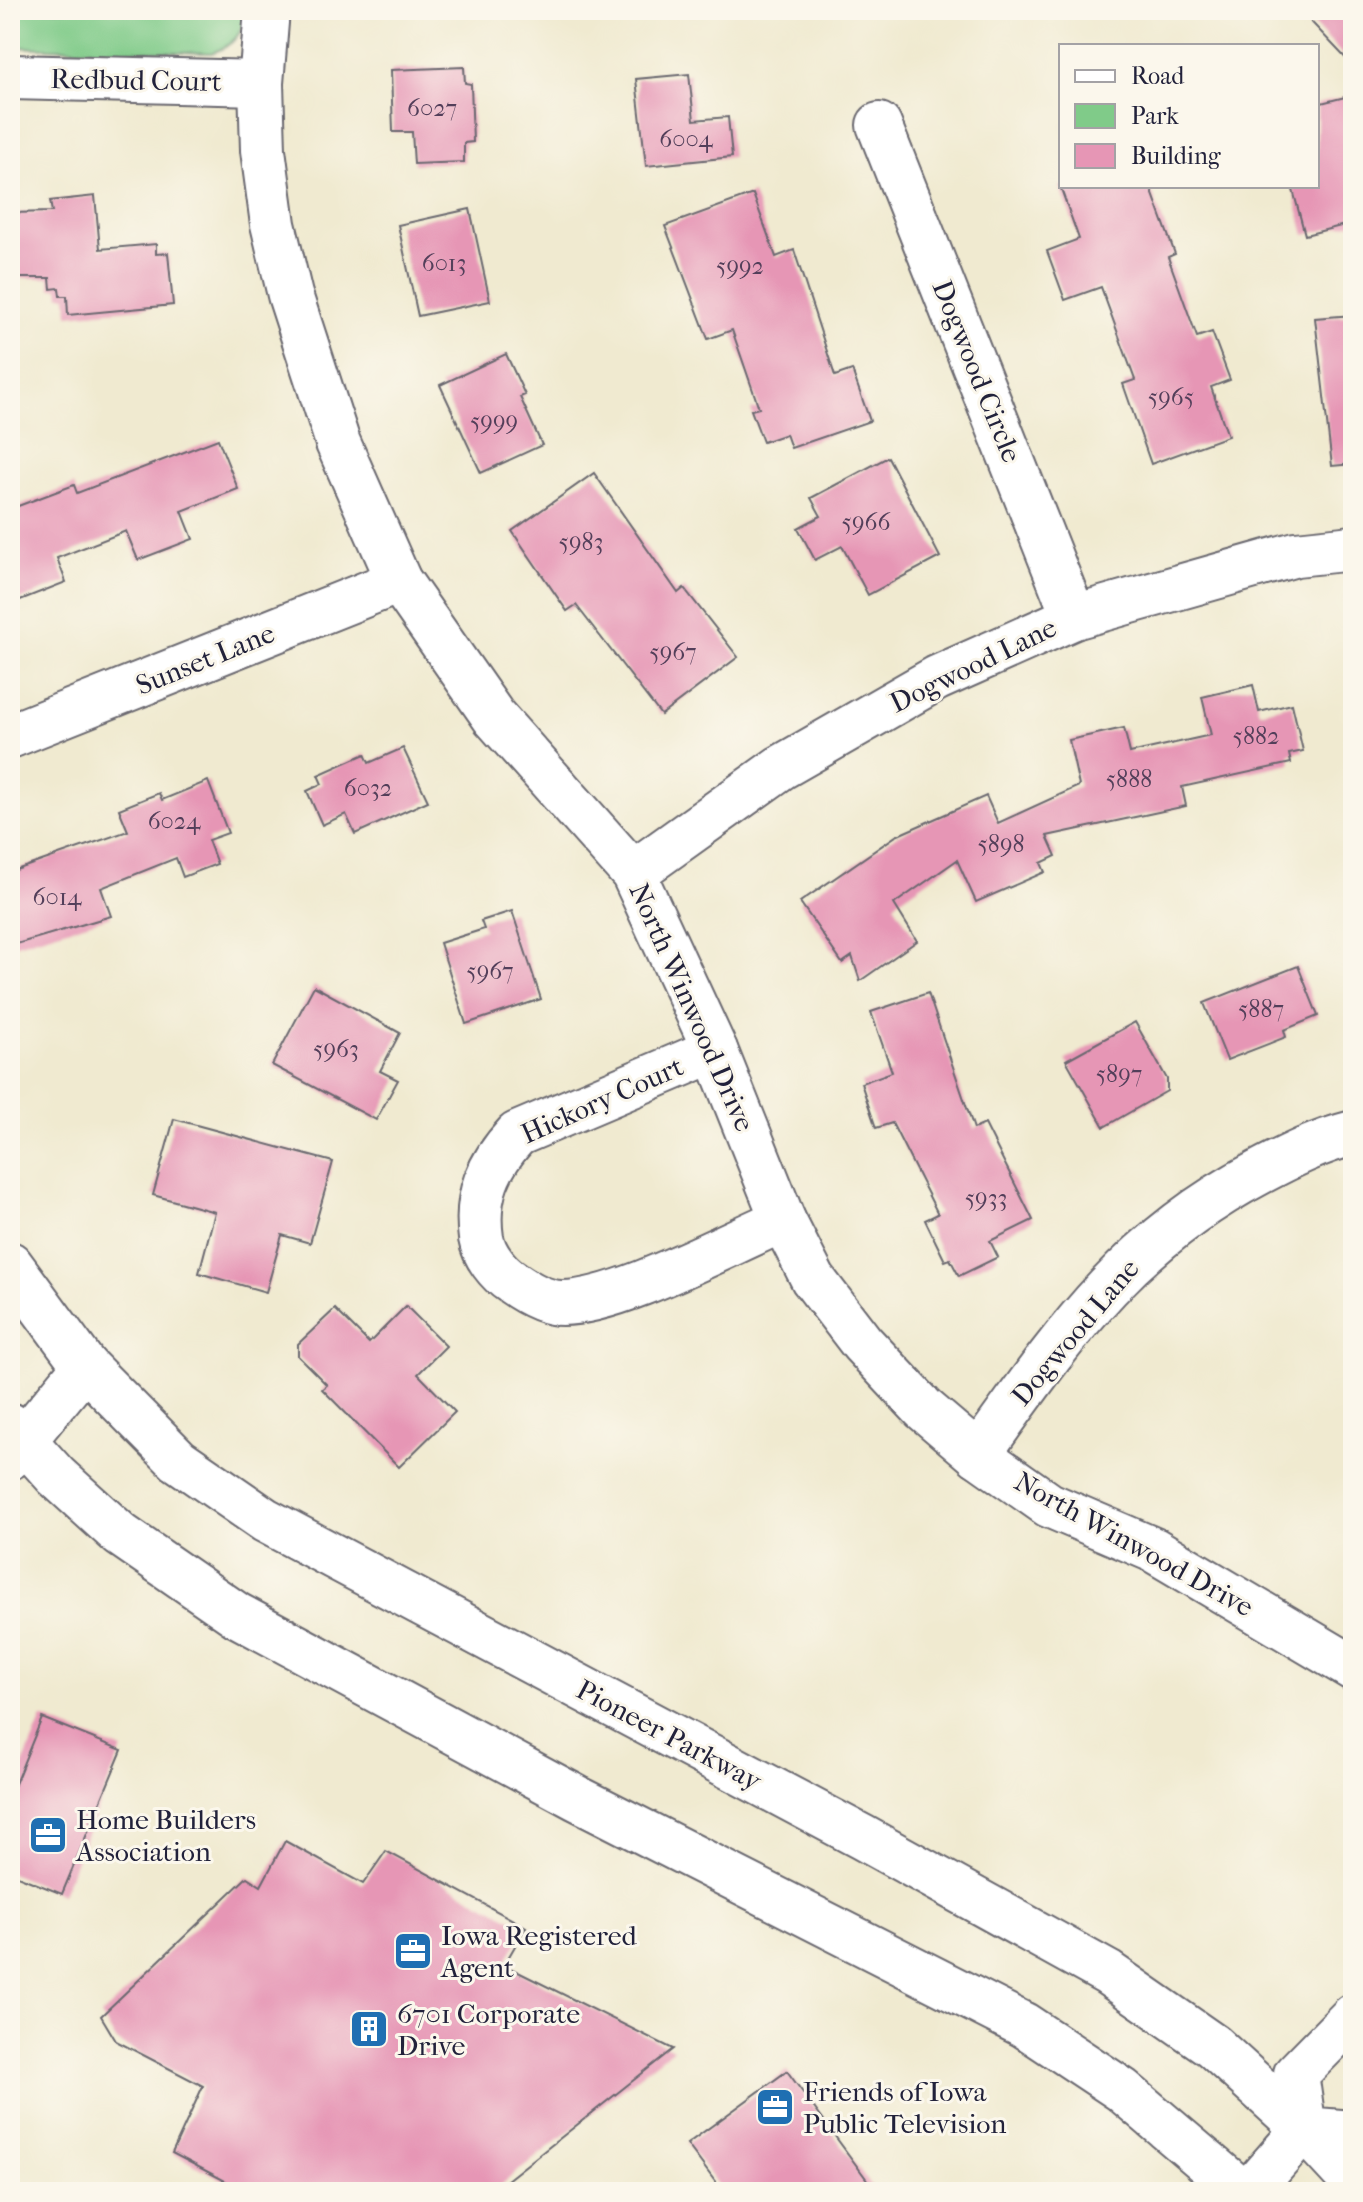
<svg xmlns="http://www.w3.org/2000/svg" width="1363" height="2202" font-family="'IM FELL French Canon',serif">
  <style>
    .green { fill: #80cb89; stroke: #517662; stroke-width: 2 }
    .building { fill: #e696b5 }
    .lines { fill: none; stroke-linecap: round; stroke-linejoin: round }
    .minor-casing { stroke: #6a686f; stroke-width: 48 }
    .minor { stroke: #fff; stroke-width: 44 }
    .labels { text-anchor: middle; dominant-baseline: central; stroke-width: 6; stroke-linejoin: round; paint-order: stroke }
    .number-label { font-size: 24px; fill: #533f5a }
    .street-label { font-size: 28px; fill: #22223b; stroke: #fbf7ec }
    .poi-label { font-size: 28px; fill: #22223b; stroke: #fbf7ec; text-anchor: start }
  </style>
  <rect width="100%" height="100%" fill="#fbf7ec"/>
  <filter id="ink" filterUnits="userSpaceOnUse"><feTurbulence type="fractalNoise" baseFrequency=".0125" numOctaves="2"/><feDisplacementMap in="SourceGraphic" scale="16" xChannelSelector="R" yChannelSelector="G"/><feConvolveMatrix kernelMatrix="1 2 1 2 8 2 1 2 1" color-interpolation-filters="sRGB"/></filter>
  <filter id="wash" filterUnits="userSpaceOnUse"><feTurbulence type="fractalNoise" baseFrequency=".006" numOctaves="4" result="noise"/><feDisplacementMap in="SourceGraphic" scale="32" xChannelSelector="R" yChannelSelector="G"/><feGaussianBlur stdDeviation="1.8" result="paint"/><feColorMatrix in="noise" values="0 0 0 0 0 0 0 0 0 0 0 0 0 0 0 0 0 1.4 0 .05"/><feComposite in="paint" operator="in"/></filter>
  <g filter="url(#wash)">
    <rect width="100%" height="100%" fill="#f0ead0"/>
    <path class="green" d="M10 10H247C243 33 234 46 211 53L10 47Z"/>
    <g id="blocks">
      <g class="building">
        <path d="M1300 10H1353V66Z"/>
        <path d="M464 67 465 83 471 84 473 142 464 143V162L414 164 412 132H393L391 70Z"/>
        <path d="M689 74 694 120 728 117 732 157 646 166 636 79Z"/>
        <path d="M1353 95V223L1305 235 1292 186H1317V104Z"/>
        <path d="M1060 186H1150L1175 254 1168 257 1197 337 1212 332 1230 380 1211 387 1228 436 1151 464 1123 384 1135 380 1101 287 1065 300 1047 251 1079 239Z"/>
        <path d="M753 194 776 257 794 250 835 376 852 370 870 421 791 448 786 434 763 442 751 410 759 408 732 330 708 339 665 226Z"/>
        <path d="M95 196 100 249 156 244V254L168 253 173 305 68 315 67 296H60L59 288 51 289 50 278H10V213L52 212 50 201Z"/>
        <path d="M470 209 490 301 418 316 398 225Z"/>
        <path d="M1353 315V464L1332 466 1315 318Z"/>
        <path d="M506 354 525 395 520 397 542 445 481 473 440 385Z"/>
        <path d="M218 439 238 489 182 511 193 539 138 560 126 531 57 558 66 582 10 604V509L74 485 77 493Z"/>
        <path d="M888 457 940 557 868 595 842 546 815 560 798 528 821 516 811 498Z"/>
        <path d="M594 473 678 593 684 588 738 657 661 715 576 605 567 611 512 531Z"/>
        <path d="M1253 685 1259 712 1292 704 1303 751 1289 754 1291 763 1182 787 1186 806 1047 836 1056 856 1041 863 1045 872 976 902 957 860 894 904 917 941 860 981 852 956 842 963 800 902 896 836 986 796 998 823 1079 786 1069 740 1124 728 1130 753 1211 735 1202 697Z"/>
        <path d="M403 748 428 801 355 834 346 814 322 825 307 791 322 784 318 775 365 754 369 763Z"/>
        <path d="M208 781 228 833 208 840 217 864 183 877 176 858 101 888 111 916 10 946V872L128 831 119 809 159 793 162 800Z"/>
        <path d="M512 911 541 999 466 1024 440 943 484 929 481 921Z"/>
        <path d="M1298 966 1318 1016 1284 1030 1286 1037 1227 1060 1204 1003Z"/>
        <path d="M314 986 400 1033 380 1071 398 1080 376 1120 272 1065Z"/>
        <path d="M928 993 974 1129 985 1124 1033 1220 990 1241 998 1257 959 1276 950 1259 945 1261 925 1220 938 1214 892 1123 876 1128 861 1083 892 1072 871 1012Z"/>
        <path d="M1135 1022 1167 1079V1091L1104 1127 1066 1060Z"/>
        <path d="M174 1119 333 1162 310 1243 282 1235 266 1292 199 1273 215 1212 153 1195Z"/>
        <path d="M406 1306 446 1346 418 1374 455 1412 399 1467 322 1389 327 1385 298 1356V1344L335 1309 369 1343Z"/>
        <path d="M42 1718 122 1750 62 1894 10 1873V1796Z"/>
        <path d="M285 1841 363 1884 386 1851 526 1927 504 1965 673 2049 492 2192H246L172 2153 203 2086 116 2041 101 2016 247 1877 261 1886Z"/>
        <path d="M787 2071 876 2192H723L687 2144Z"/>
      </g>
    </g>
  </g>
  <g filter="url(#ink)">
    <use href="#blocks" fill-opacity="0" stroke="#6a686f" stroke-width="2"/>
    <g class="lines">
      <defs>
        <g id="minor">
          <path d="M267 10 261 83 263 150 273 224 290 295 338 443 399 581 494 717 633 873 715 1050 783 1220 813 1279 862 1343 924 1409 978 1455 1049 1505 1154 1550 1353 1668"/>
          <path d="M10 77 261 83"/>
          <path d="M879 125 1074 617"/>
          <path d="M10 736 399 581"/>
          <path d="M633 873 780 768 937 678 1074 617 1296 554 1353 548"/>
          <path d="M715 1050 517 1134C488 1165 475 1196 481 1238 484 1255 498 1273 512 1282 526 1292 544 1303 562 1303 619 1303 726 1244 783 1220"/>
          <path d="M10 1264 85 1366 178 1460 265 1520 862 1837 1108 1973 1213 2046 1304 2129 1353 2182"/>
          <path d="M10 1425 56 1476 121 1535 237 1615 577 1798 1024 2025 1122 2090 1242 2192"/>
          <path d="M978 1455C1063 1337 1125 1243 1258 1173 1290 1156 1318 1142 1353 1133"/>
          <path d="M10 1457 85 1366"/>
          <path d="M1353 2016 1296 2074 1304 2129 1353 2133"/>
          <path d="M1249 2192 1304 2129"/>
        </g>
      </defs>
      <use href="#minor" class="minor-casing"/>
      <use href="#minor" class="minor"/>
    </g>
  </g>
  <defs>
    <symbol id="office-square" viewBox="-11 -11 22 22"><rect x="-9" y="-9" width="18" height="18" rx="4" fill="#1f6fb2" stroke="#fbf7ec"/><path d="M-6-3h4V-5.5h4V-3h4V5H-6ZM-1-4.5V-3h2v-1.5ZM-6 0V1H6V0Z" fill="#fff"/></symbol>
    <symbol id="building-square" viewBox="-11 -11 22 22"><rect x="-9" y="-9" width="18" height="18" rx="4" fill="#1f6fb2" stroke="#fbf7ec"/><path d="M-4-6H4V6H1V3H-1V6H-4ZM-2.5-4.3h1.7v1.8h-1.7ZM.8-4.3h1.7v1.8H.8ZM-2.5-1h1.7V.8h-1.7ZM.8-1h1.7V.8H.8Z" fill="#fff"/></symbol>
  </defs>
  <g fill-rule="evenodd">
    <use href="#office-square" x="26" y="1813" width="44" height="44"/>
    <use href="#office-square" x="391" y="1929" width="44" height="44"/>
    <use href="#building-square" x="347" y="2007" width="44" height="44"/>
    <use href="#office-square" x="753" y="2085" width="44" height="44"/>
  </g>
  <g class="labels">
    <g class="number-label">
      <text x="432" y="108">6027</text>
      <text x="686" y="139">6004</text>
      <text x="444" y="263">6013</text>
      <text x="740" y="266">5992</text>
      <text x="1171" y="397">5965</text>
      <text x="494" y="421">5999</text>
      <text x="866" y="522">5966</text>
      <text x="581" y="542">5983</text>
      <text x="673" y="652">5967</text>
      <text x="1256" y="736">5882</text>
      <text x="1129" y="779">5888</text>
      <text x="368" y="788">6032</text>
      <text x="174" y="821">6024</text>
      <text x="1001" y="844">5898</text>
      <text x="57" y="897">6014</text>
      <text x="490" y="971">5967</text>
      <text x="1261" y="1009">5887</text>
      <text x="336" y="1049">5963</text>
      <text x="1119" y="1074">5897</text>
      <text x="986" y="1198">5933</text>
    </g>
    <g class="street-label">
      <text transform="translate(136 80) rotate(1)">Redbud Court</text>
      <text transform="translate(977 371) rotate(68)">Dogwood Circle</text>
      <text transform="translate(205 659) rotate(-22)">Sunset Lane</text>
      <text transform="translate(973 665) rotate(-26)">Dogwood Lane</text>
      <text transform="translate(692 1007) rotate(66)">North Winwood Drive</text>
      <text transform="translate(602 1100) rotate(-24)">Hickory Court</text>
      <text transform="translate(1075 1332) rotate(-50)">Dogwood Lane</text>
      <text transform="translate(1134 1544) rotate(29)">North Winwood Drive</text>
      <text transform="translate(669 1735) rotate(28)">Pioneer Parkway</text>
    </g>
    <g class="poi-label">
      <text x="76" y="1819">Home Builders<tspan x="76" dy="32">Association</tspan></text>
      <text x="441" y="1935">Iowa Registered<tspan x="441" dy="32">Agent</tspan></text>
      <text x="397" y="2013">6701 Corporate<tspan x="397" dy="32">Drive</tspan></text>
      <text x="803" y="2091">Friends of Iowa<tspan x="803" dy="32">Public Television</tspan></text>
    </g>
  </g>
  <rect width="1363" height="2202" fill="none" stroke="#fbf7ec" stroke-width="40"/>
  <rect x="1059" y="44" width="260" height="144" fill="#fbf7ec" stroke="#a4a2a5" stroke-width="2"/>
  <rect x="1075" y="70" width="40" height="12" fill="#ffffff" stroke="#a4a2a5" stroke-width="2"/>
  <text x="1131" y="84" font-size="24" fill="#22223b">Road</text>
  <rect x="1075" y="104" width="40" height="24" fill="#80cb89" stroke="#a4a2a5" stroke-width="2"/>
  <text x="1131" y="124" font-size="24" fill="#22223b">Park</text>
  <rect x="1075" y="144" width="40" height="24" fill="#e696b5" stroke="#a4a2a5" stroke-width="2"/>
  <text x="1131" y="164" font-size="24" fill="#22223b">Building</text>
</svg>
